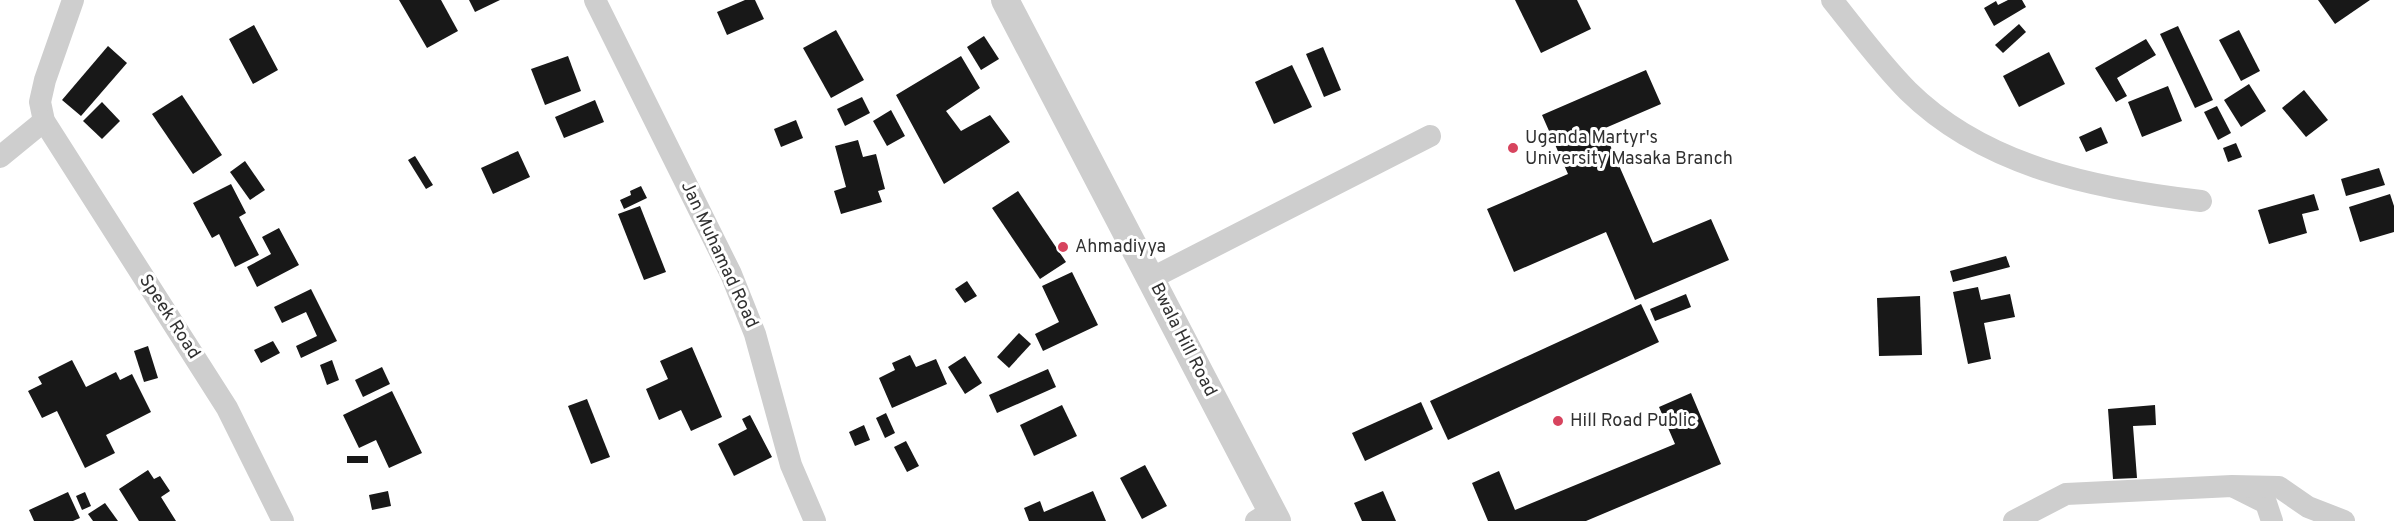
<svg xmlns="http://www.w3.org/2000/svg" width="2394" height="521" font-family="Overpass,sans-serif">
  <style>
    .building { fill: #181818 }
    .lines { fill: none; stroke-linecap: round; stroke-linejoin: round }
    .minor { stroke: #cecece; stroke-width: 22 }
    .tertiary { stroke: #cecece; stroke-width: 28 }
    .poi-dot { fill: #d7445e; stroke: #fff; stroke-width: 2 }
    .labels { text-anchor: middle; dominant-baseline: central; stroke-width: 6; stroke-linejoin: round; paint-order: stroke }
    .poi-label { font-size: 18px; fill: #313131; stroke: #fff; text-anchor: start }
    .street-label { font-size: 18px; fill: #313131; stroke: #fff }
  </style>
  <rect width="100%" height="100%" fill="#fff"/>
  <g class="building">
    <path d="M399 0H441L458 31 427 48Z"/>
    <path d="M469 0H500L475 12Z"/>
    <path d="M745 0H755L764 19 727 35 717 12Z"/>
    <path d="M1515 0H1577L1591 29 1541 53Z"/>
    <path d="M2008 0H2022L2026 7 1994 26 1984 8 1996 1 1998 5Z"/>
    <path d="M2318 0H2370L2335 24Z"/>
    <path d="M2019 24 2026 32 2003 53 1995 45Z"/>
    <path d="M254 25 278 70 253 84 229 39Z"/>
    <path d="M2178 26 2213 100 2195 108 2160 34Z"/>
    <path d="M836 30 864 80 831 98 803 48Z"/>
    <path d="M2239 30 2260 71 2241 81 2219 40Z"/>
    <path d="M984 36 999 59 981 70 967 47Z"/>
    <path d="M2146 39 2156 55 2117 78 2127 96 2116 102 2095 68Z"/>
    <path d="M108 46 127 63 81 116 62 100Z"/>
    <path d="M1323 47 1341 90 1324 97 1306 54Z"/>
    <path d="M2049 52 2065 84 2019 107 2003 76Z"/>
    <path d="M568 56 581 91 545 105 531 69Z"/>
    <path d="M961 56 980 88 946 111 961 131 990 115 1010 142 944 184 896 95Z"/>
    <path d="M1292 65 1312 107 1274 124 1255 82Z"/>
    <path d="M1646 70 1661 104 1603 129 1653 243 1711 219 1729 260 1635 300 1606 232 1514 272 1487 209 1568 174 1542 115Z"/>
    <path d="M2249 84 2266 111 2241 127 2224 100Z"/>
    <path d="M2168 86 2182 121 2142 137 2128 102Z"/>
    <path d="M2304 90 2328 120 2306 137 2282 108Z"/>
    <path d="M182 95 222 155 193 174 152 114Z"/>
    <path d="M862 97 870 113 845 126 837 109Z"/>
    <path d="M595 100 604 122 564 138 555 117Z"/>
    <path d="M102 102 120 121 102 139 83 121Z"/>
    <path d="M2217 106 2231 133 2218 140 2204 112Z"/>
    <path d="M891 110 905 136 887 146 873 121Z"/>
    <path d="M796 120 803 138 781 147 774 129Z"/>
    <path d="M2101 127 2108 143 2086 152 2079 137Z"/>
    <path d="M858 140 863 157 876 154 885 189 878 191 882 202 841 214 834 191 846 187 835 146Z"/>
    <path d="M2236 143 2242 157 2228 162 2223 148Z"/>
    <path d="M518 151 530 177 493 194 481 168Z"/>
    <path d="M415 156 433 185 426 189 408 160Z"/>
    <path d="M245 161 265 190 250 200 230 172Z"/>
    <path d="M2379 168 2385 185 2346 196 2341 179Z"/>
    <path d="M231 184 246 213 239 217 259 255 235 267 219 234 212 238 193 203Z"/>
    <path d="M641 186 647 198 624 209 620 200 631 195 630 191Z"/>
    <path d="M1018 191 1066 262 1040 279 992 208Z"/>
    <path d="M2314 194 2319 210 2302 214 2307 233 2269 244 2258 210Z"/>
    <path d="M2390 194 2394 206V232L2360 242 2349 207Z"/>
    <path d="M640 206 666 272 644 280 618 214Z"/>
    <path d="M279 228 299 265 257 287 247 267 271 254 262 237Z"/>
    <path d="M2006 256 2010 267 1953 282 1950 271Z"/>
    <path d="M1072 272 1098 325 1043 351 1035 334 1059 322 1042 286Z"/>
    <path d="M967 281 977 296 965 303 955 289Z"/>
    <path d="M1978 287 1981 300 2010 294 2015 317 1984 323 1991 359 1968 364 1953 292Z"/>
    <path d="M311 289 337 341 301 358 296 346 317 336 306 312 282 323 274 307Z"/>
    <path d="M1686 294 1691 307 1655 321 1650 309Z"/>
    <path d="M1920 296 1922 355 1879 356 1877 298Z"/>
    <path d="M1641 304 1659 342 1448 440 1430 401Z"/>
    <path d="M1019 333 1031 344 1009 368 997 357Z"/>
    <path d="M273 341 280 353 261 363 254 350Z"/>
    <path d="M148 346 158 378 144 382 134 351Z"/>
    <path d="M692 347 722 417 691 431 681 410 659 420 646 389 668 379 660 361Z"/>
    <path d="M910 355 916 367 936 359 947 384 892 408 879 378 895 370 892 363Z"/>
    <path d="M965 356 982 383 965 394 948 367Z"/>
    <path d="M72 360 86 387 116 372 120 380 132 374 151 412 106 435 115 453 85 468 57 411 42 418 28 391 42 384 38 377Z"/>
    <path d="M332 360 339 380 327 385 320 365Z"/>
    <path d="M382 367 390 384 363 397 355 380Z"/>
    <path d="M1048 369 1056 387 997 413 989 395Z"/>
    <path d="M392 391 422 453 389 468 376 440 359 448 343 415Z"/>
    <path d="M1691 393 1721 464 1586 521H1488L1472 483 1499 471 1515 510 1675 444 1659 407Z"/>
    <path d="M587 399 610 457 591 464 568 406Z"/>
    <path d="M1421 402 1433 429 1365 461 1352 433Z"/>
    <path d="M1062 405 1077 436 1034 456 1020 425Z"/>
    <path d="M2155 405 2156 425 2133 426 2137 478 2113 479 2108 409Z"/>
    <path d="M886 413 895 433 885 438 876 418Z"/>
    <path d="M750 415 772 457 734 476 718 444 747 429 742 419Z"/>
    <path d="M864 425 870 440 855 446 849 432Z"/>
    <path d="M906 441 919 466 907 472 894 447Z"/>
    <rect x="347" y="456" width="21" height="7"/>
    <path d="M1145 465 1167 506 1142 519 1120 478Z"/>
    <path d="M148 470 154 479 160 476 170 491 161 497 176 521H139L119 489Z"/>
    <path d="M388 491 391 506 372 510 369 495Z"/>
    <path d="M1093 491 1106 521H1029L1024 508 1040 501 1044 512Z"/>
    <path d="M1383 491 1396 521H1362L1354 503Z"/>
    <path d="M68 492 80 518 73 521H34L29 510Z"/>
    <path d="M85 492 91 506 82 510 76 496Z"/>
    <path d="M105 503 118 521H93L88 514Z"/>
  </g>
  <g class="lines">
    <g class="minor">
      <path d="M73 0 45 80 40 102 44 121 227 408 283 521"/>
      <path d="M595 0 731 274 755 334 791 465 815 521"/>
      <path d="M1832 0C1857 31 1880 63 1908 91 1985 167 2097 189 2201 201"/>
      <path d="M0 157 44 121"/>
      <path d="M1152 278 1430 136"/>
      <path d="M2236 488 2266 503 2272 521"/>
      <path d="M1256 521 1272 511"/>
      <path d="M2014 521 2066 494 2232 486 2279 487 2308 507 2344 521"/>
    </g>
    <path class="tertiary" d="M1005 0 1277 521"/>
  </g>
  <g class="poi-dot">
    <circle cx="1513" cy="148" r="6"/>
    <circle cx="1063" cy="247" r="6"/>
    <circle cx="1558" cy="421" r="6"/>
  </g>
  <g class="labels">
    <g class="poi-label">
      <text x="1525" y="138">Uganda Martyr's<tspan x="1525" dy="21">University Masaka Branch</tspan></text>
      <text x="1075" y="247">Ahmadiyya</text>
      <text x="1570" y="421">Hill Road Public</text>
    </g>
    <g class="street-label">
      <text transform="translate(719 255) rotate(65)">Jan Muhamad Road</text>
      <text transform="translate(169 317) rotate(57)">Speek Road</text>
      <text transform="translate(1183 340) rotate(63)">Bwala Hill Road</text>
    </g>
  </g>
</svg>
